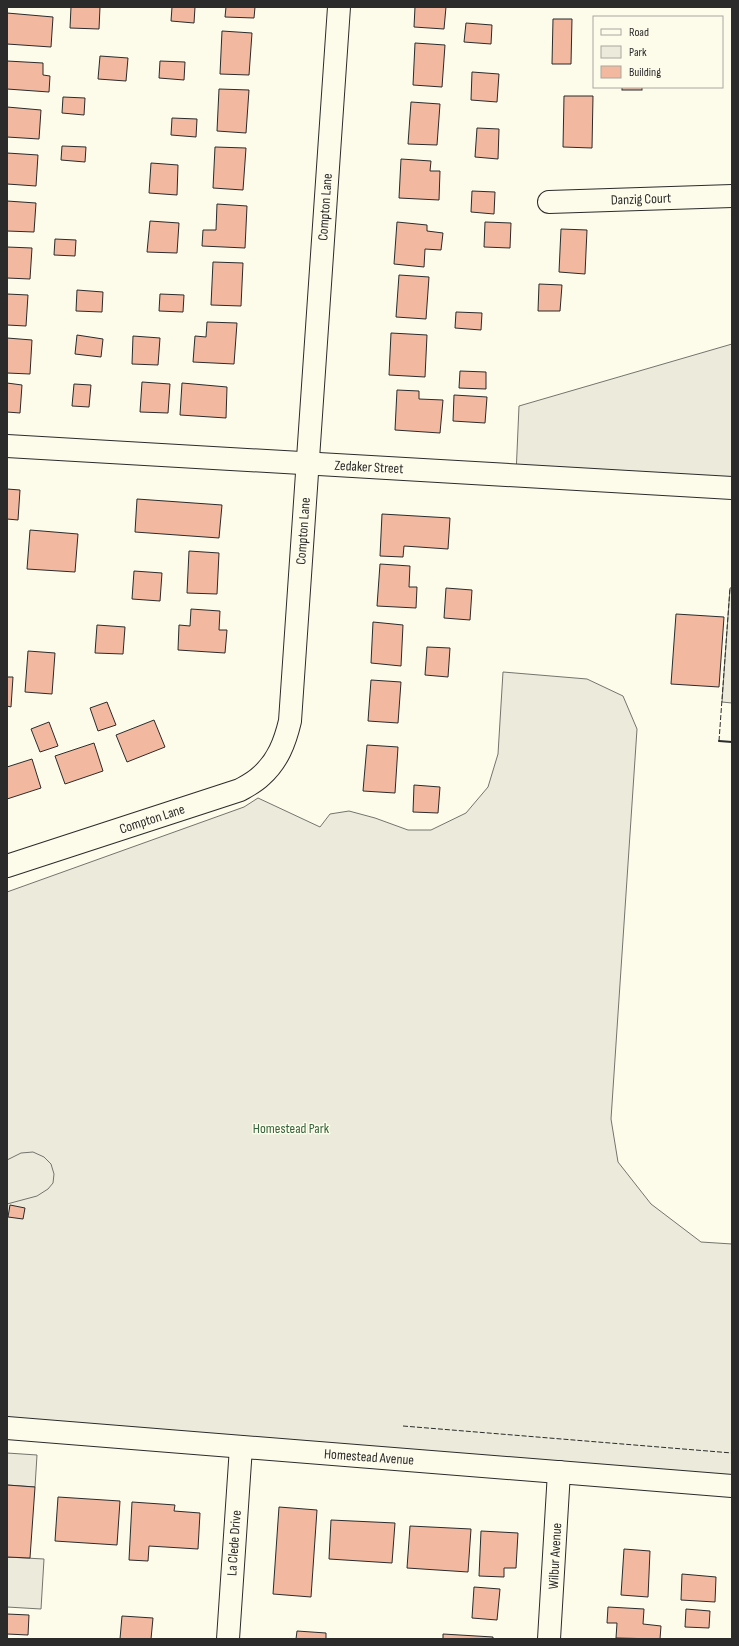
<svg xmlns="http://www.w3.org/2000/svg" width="739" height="1646" font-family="'Sofia Sans Condensed',sans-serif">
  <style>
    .green { fill: #ecebdb; stroke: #74746e }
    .parking { fill: #eceadb; stroke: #74746e }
    .building { fill: #f2b8a0; stroke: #2b2b2b }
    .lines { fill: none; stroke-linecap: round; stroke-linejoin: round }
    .street-casing { stroke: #2b2b2b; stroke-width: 24 }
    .street { stroke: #fdfbea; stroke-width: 22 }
    .fence { stroke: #2b2b2b; stroke-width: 1; stroke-dasharray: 5 2; stroke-linecap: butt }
    .wall { stroke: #2b2b2b; stroke-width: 2 }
    .labels { text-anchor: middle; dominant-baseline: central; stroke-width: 3; stroke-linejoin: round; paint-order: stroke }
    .street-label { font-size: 14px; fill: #2b2b2b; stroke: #fdfbea }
    .park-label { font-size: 14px; fill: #34623c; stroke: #fdfbea }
  </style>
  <rect width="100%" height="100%" fill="#fdfbea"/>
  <g class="green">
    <path d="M732 344V488L516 475 519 406Z"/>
    <path d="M503 672 587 679 623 696 637 729 611 1119 618 1162 651 1204 701 1242 732 1244V1486L7 1428V892L244 807 258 798 320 827 330 814 349 811 375 818 408 830H431L466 813 488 787 498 754Z"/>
    <path d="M7 1453 37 1455 35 1487 7 1485Z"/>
  </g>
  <g class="parking">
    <path d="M730 588H732V703L722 702Z"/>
    <path d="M33 1152 44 1157 51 1164 54 1174 53 1183 48 1189 37 1196 7 1204V1160L21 1153Z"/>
    <path d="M7 1557 44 1559 41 1609 7 1607Z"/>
  </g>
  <g class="building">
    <path d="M71 7H100L99 29 70 28Z"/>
    <path d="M172 7H195L194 23 171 21Z"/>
    <path d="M226 7H255L254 18 225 17Z"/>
    <path d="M415 7H446L444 29 414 27Z"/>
    <path d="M7 13 53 17 51 47 7 44Z"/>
    <path d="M553 19H572L571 64H552Z"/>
    <path d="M466 23 492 25 491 44 464 42Z"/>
    <path d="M222 31 252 33 249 75 220 74Z"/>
    <path d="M415 43 445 45 442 87 413 85Z"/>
    <path d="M100 56 128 58 126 81 98 79Z"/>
    <path d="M7 61 43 63V75L50 76 49 92 7 89Z"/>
    <path d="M160 61 185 62 184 80 159 78Z"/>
    <path d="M472 72 499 74 497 102 471 100Z"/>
    <rect x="622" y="87" width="20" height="3"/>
    <path d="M219 89 249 90 246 133 217 131Z"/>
    <path d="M564 96H593L592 148 563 147Z"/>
    <path d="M63 97 85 98 84 115 62 113Z"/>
    <path d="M411 102 440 104 437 145 408 144Z"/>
    <path d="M7 107 41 110 39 139 7 137Z"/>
    <path d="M172 118 197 119 196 137 171 135Z"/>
    <path d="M477 128 499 129 498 159 475 157Z"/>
    <path d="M62 146 86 147 85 162 61 160Z"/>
    <path d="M215 147 246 148 243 190 213 188Z"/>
    <path d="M7 153 38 155 36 186 7 184Z"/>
    <path d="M401 159 431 161 430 171H440L439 200 399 198Z"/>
    <path d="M151 163 178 165 177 195 149 193Z"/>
    <path d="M472 191 495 192 494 214 471 212Z"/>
    <path d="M7 201 36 203 34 232 7 231Z"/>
    <path d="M217 204 247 206 245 248 202 246 203 230H216Z"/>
    <path d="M150 221 179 223 177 253 147 252Z"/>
    <path d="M397 222 427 225V231L443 233 441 250 425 249 424 267 394 264Z"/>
    <path d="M485 222 511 223 510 248 484 247Z"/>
    <path d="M561 229 587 230 585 274 559 272Z"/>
    <path d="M55 239 76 240 75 256 54 255Z"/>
    <path d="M7 247 32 248 30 279 7 278Z"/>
    <path d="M213 262 243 263 241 306 211 305Z"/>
    <path d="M399 275 429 277 426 319 396 317Z"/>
    <path d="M539 284 562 285 560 311H538Z"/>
    <path d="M77 290 103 292 102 312 76 311Z"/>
    <path d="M7 294 28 295 26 326 7 325Z"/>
    <path d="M160 294 184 295 183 312 159 311Z"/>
    <path d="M456 312 482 313 481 330 455 328Z"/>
    <path d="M207 322 237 323 234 364 193 362 195 336 206 337Z"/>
    <path d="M391 333 427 335 425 377 389 375Z"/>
    <path d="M77 335 103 339 101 357 75 354Z"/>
    <path d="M133 336 160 338 158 365 132 364Z"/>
    <path d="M7 338 32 340 30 374 7 373Z"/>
    <path d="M460 371 486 372V389L459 388Z"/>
    <path d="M142 382 170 384 168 413 140 412Z"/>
    <path d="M7 383 22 385 20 413 7 412Z"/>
    <path d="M182 383 227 387 226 418 180 415Z"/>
    <path d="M74 384 91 385 89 407 72 406Z"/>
    <path d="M397 390 419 391V399L443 400 440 433 395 430Z"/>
    <path d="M454 395 487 397 485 423 453 421Z"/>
    <path d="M7 489 20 490 18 520 7 519Z"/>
    <path d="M137 499 222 505 219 538 135 532Z"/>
    <path d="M382 514 450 518 448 549 404 546 403 557 380 556Z"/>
    <path d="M30 530 78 534 75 572 27 569Z"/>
    <path d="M189 551 219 553 217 594 187 593Z"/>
    <path d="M380 564 410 566 409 587H417L416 608 377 606Z"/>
    <path d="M134 571 162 573 160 601 132 599Z"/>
    <path d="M446 588 472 590 470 620 444 618Z"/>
    <path d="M191 609 220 611 219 630H227L225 653 178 650 179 625 190 626Z"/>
    <path d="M676 614 724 617 719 687 671 684Z"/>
    <path d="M373 622 403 625 401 666 371 663Z"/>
    <path d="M97 625 125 627 123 654 95 653Z"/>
    <path d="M427 647 450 648 448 677 425 675Z"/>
    <path d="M28 651 55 653 52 694 25 692Z"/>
    <path d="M7 677H13L11 707 7 706Z"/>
    <path d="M371 680 401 682 398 723 368 721Z"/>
    <path d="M107 702 116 725 98 731 90 708Z"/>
    <path d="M154 720 165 747 127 762 116 735Z"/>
    <path d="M49 722 58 746 40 752 31 729Z"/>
    <path d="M94 743 103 771 65 784 55 756Z"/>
    <path d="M367 745 398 747 395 793 363 791Z"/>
    <path d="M32 759 41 788 7 799V767Z"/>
    <path d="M414 785 440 787 438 813 413 812Z"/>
    <path d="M10 1205 25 1208 23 1219 8 1217Z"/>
    <path d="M7 1485 35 1487 30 1558 7 1557Z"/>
    <path d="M58 1497 120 1501 117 1545 55 1541Z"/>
    <path d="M132 1502 175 1505 174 1511 200 1513 198 1549 149 1546 148 1561 129 1560Z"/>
    <path d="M279 1507 317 1510 311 1597 273 1594Z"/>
    <path d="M331 1520 395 1523 392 1563 329 1559Z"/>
    <path d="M410 1526 471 1529 468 1572 407 1568Z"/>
    <path d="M481 1531 518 1533 516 1568H504V1577L479 1576Z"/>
    <path d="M624 1549 650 1551 648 1597 621 1595Z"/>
    <path d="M682 1574 716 1577 715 1602 681 1600Z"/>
    <path d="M474 1587 500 1589 497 1620 472 1618Z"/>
    <path d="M608 1607 644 1609 643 1624 661 1626 660 1639 616 1638 617 1623H607Z"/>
    <path d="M686 1609 710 1611 709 1628 685 1627Z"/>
    <path d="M7 1614 29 1615 28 1635 7 1634Z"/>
    <path d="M122 1616 153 1618 151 1639H120Z"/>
    <path d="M297 1631 326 1633V1639H296Z"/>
    <path d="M443 1634 493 1637V1639H443Z"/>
  </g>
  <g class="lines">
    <defs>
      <g id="street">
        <path d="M549 202 732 196"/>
        <path d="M7 446 732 488"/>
        <path d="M7 866 240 790C247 786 255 782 261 776 278 761 285 742 290 721L339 7"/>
        <path d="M7 1428 732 1486"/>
        <path d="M228 1639 241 1447"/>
        <path d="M549 1639 559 1472"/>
      </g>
    </defs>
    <use href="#street" class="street-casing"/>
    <use href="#street" class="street"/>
    <g class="fence">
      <path d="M719 741 730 588H732"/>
      <path d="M403 1426 732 1453"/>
    </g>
    <path class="wall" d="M719 741 732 742"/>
  </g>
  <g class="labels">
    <g class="street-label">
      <text transform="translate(641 199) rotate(-2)">Danzig Court</text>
      <text transform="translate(325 207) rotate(-86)">Compton Lane</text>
      <text transform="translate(369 467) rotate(3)">Zedaker Street</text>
      <text transform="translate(303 531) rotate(-86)">Compton Lane</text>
      <text transform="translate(152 819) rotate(-18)">Compton Lane</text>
      <text transform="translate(369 1457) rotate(4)">Homestead Avenue</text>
      <text transform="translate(234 1543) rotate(-86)">La Clede Drive</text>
      <text transform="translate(555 1556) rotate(-87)">Wilbur Avenue</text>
    </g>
    <g class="park-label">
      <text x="291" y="1128">Homestead Park</text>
    </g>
  </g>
  <rect width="739" height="1646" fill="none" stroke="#2b2b2b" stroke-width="16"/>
  <rect x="593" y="16" width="130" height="72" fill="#fdfbea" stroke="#a9a89e"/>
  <rect x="601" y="29" width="20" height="6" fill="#fdfbea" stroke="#a9a89e"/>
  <text x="629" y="36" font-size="12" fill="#2b2b2b">Road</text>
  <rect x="601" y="46" width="20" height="12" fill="#ecebdb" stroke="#a9a89e"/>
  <text x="629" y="56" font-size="12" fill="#2b2b2b">Park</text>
  <rect x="601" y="66" width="20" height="12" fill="#f2b8a0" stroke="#a9a89e"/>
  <text x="629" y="76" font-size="12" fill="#2b2b2b">Building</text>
</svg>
